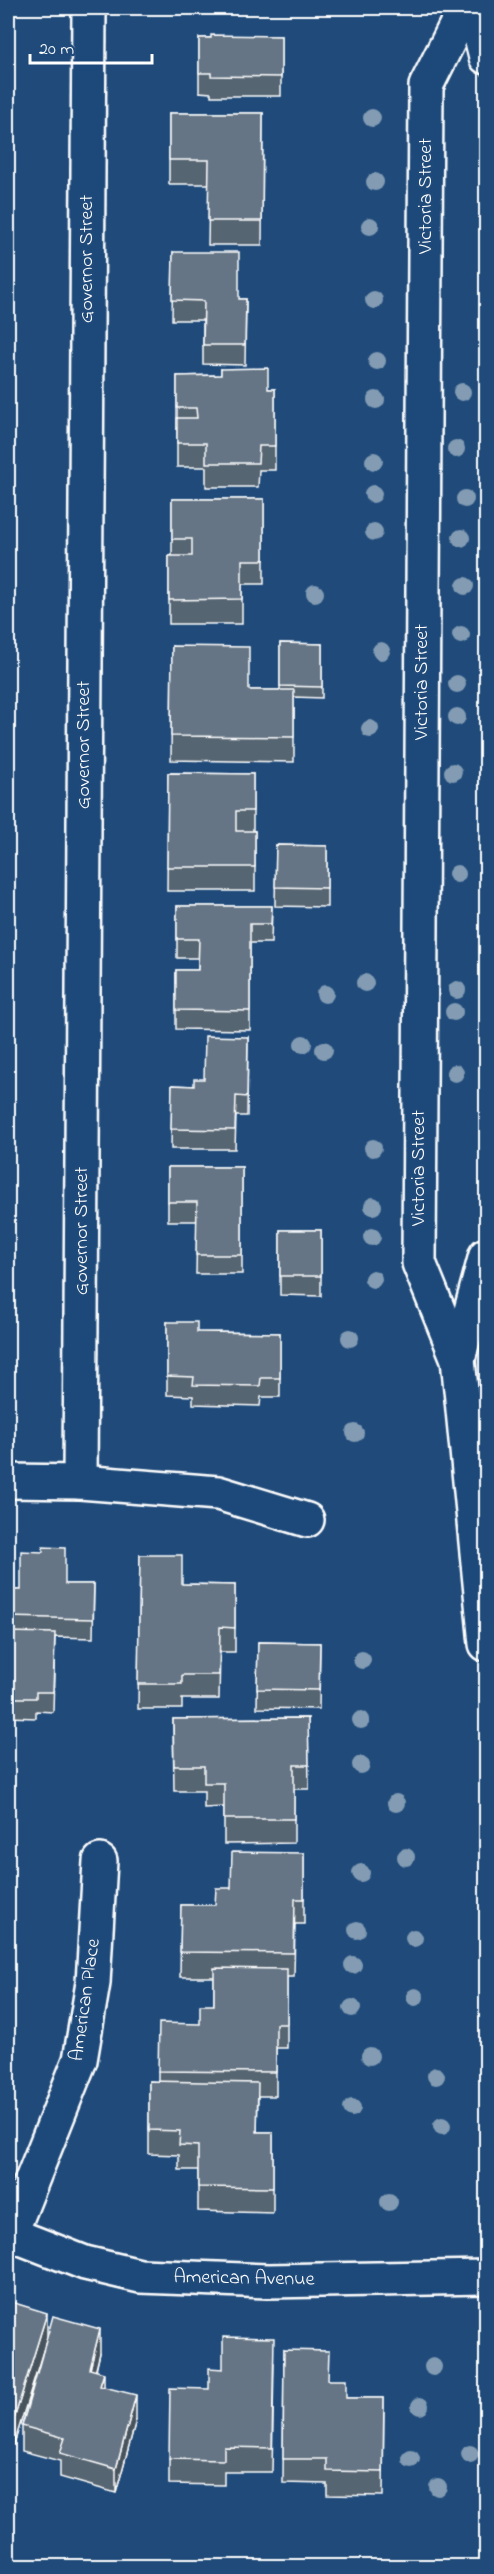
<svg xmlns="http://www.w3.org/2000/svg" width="494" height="2574" font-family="'Indie Flower',sans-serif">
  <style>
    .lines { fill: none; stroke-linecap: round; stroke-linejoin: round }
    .street-casing { stroke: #fff; stroke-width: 38 }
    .secondary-casing { stroke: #fff; stroke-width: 38 }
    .street { stroke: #1f4a7a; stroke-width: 33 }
    .secondary { stroke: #1f4a7a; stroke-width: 33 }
    .tree { fill: #839cb3 }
    .wall { fill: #576572; stroke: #fff; stroke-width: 1.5 }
    .shaded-wall { fill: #47525d; stroke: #fff; stroke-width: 1.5 }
    .building { fill: #657585; stroke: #fff; stroke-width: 1.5 }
    .labels { text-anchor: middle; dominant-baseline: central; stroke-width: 5; stroke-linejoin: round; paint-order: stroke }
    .street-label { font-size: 20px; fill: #fff; stroke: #1f4a7a }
  </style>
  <rect width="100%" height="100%" fill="#1f4a7a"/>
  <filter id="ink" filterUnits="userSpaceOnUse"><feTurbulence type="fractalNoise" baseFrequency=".0167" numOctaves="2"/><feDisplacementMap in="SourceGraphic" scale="12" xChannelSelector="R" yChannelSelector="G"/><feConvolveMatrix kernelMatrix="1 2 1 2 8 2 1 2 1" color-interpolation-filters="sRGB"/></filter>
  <g filter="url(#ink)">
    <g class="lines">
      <defs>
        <g id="street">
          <path d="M8 1481 80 1482 218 1493 307 1520"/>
          <path d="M80 1482 89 8"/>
          <path d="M8 2233 85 2263 140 2276 268 2281 486 2277"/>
          <path d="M10 2235 80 2060 93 1983 100 1861"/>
        </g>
        <g id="secondary">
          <path d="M465 8 426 86 419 1263 458 1359 486 1644"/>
          <path d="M474 8 486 57"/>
          <path d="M458 1359 486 1255"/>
        </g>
      </defs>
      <use href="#street" class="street-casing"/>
      <use href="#secondary" class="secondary-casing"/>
      <use href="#street" class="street"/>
      <use href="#secondary" class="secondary"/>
    </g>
    <g class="tree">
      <circle cx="372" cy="118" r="9"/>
      <circle cx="375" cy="182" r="9"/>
      <circle cx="370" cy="226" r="9"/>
      <circle cx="374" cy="300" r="9"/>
      <circle cx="377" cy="361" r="9"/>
      <circle cx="462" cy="392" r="9"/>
      <circle cx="376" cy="400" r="9"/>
      <circle cx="456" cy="449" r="9"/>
      <circle cx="374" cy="461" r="9"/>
      <circle cx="373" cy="494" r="9"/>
      <circle cx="465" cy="499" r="9"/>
      <circle cx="374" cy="532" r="9"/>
      <circle cx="461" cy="538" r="9"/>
      <circle cx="465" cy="586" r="9"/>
      <circle cx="315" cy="593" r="9"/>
      <circle cx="461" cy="635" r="9"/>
      <circle cx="381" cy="651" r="9"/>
      <circle cx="457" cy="684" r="9"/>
      <circle cx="457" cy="717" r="9"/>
      <circle cx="370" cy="729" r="9"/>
      <circle cx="453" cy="772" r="9"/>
      <circle cx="457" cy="874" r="9"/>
      <circle cx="365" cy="983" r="9"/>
      <circle cx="457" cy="990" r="9"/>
      <circle cx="325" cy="994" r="9"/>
      <circle cx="454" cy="1012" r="9"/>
      <circle cx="303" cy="1044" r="9"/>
      <circle cx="324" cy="1050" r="9"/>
      <circle cx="455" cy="1073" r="9"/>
      <circle cx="373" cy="1148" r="9"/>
      <circle cx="373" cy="1206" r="9"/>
      <circle cx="372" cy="1237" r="9"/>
      <circle cx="373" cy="1279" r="9"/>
      <circle cx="350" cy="1338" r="9"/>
      <circle cx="355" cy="1433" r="9"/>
      <circle cx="362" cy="1660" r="9"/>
      <circle cx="361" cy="1720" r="9"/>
      <circle cx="361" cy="1765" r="9"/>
      <circle cx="396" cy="1803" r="9"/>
      <circle cx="406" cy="1857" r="9"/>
      <circle cx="361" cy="1873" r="9"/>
      <circle cx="357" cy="1930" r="9"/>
      <circle cx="414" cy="1938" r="9"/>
      <circle cx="353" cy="1965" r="9"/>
      <circle cx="415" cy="1997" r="9"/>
      <circle cx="352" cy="2008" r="9"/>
      <circle cx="370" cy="2056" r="9"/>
      <circle cx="436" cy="2076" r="9"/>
      <circle cx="352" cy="2108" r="9"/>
      <circle cx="442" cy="2126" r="9"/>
      <circle cx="389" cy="2202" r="9"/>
      <circle cx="433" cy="2367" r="9"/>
      <circle cx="420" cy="2406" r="9"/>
      <circle cx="470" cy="2454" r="9"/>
      <circle cx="411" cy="2459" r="9"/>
      <circle cx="438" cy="2487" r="9"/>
    </g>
    <g class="wall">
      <path d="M281 36V96H211V93L199 92V38Z"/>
      <path d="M169 113H263L262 245H208L209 184H169Z"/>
      <path d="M173 252 239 299H246L245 365 203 364V320H172Z"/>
      <path d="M221 369 268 389H275V470H259L258 487H206V467H177V376L221 375Z"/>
      <path d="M172 499H264V584H242V624H169V556H172Z"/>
      <path d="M280 643 322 644V698L294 697V762L171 760 172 646 249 690H280Z"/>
      <path d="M168 773 253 774V831H255V891H167Z"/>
      <path d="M276 845 327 846V907L275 906Z"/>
      <path d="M177 906H272L271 943H250V1030L176 1029V970H198V958H177Z"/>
      <path d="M248 1037 247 1116H236L235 1149H171L172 1085 194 1086 204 1079Z"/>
      <path d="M168 1167H242V1274H196L197 1221H168Z"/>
      <path d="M280 1230H321V1296L280 1295Z"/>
      <path d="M167 1322 197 1332 280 1333V1397H261L260 1406 193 1404V1396L167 1395Z"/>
      <path d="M140 1555 182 1584 235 1585V1652H220L219 1699H182V1709H138Z"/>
      <path d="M65 1584H94L93 1638 55 1637 53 1712 36 1711V1718L8 1717V1590H21Z"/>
      <path d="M258 1642 320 1643 319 1709 257 1708Z"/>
      <path d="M308 1718 309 1789H294V1843L224 1844V1807L204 1808V1791H174L173 1719Z"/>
      <path d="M304 1853V1924H295L294 1977H287V2048H276V2096H258L257 2132H273V2213L198 2211V2170H179V2155L149 2154V2081L158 2082V2071L200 2024 214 2005V1977H180L181 1905H215L231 1888Z"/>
      <path d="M8 2301 47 2335 100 2353 96 2371 104 2387 136 2420 116 2493 60 2477V2461L22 2451V2426L42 2353 14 2444 8 2442Z"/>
      <path d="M284 2350 329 2380 346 2398H384L383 2496 327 2495V2484L283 2483Z"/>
      <path d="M274 2363 272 2472H224V2485L169 2484V2459L209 2389 223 2369Z"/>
    </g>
    <g class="shaded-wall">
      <path d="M11 1742V1766L8 1779V1755Z"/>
      <path d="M47 2313V2338L14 2444V2419Z"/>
      <path d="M100 2329V2353L90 2393V2369Z"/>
      <path d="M104 2373V2398L100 2386Z"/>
      <path d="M136 2395V2420L116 2493V2469Z"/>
    </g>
    <g class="building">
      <path d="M211 35 281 36V77L211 76V73H199V38H211Z"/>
      <path d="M169 113H263L262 221H208L209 160H169Z"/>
      <path d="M173 252H239V299H246L245 345H203L204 301 172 300Z"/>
      <path d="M268 368V389H275V446H259L258 463H206V443H177V418H197L196 408H177V376L221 375V369Z"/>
      <path d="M172 499H264V560H242V599L169 600V556H192V539H172Z"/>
      <path d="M280 643 322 644V687L280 686Z"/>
      <path d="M172 646 249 647V690H294V737L171 736Z"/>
      <path d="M168 773 253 774V811H236V831H255V867H167Z"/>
      <path d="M276 845 327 846V888L275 887Z"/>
      <path d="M177 906H272L271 924H250V1011L176 1010V970H198L199 939H177Z"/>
      <path d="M205 1036 248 1037 247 1097 236 1096 235 1130 171 1129 172 1085 194 1086V1079H204Z"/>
      <path d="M168 1167H242V1255H196L197 1202H168Z"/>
      <rect x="280" y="1230" width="41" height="46"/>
      <path d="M167 1322H197V1332L280 1333V1378H261L260 1386 193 1385 194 1377 167 1376Z"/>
      <path d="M43 1547 65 1548V1584H94L93 1619 8 1617V1590H21V1551L43 1552Z"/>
      <path d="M140 1555H182V1584L235 1585V1628L220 1627 219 1675H182V1684H138Z"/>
      <path d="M8 1632 55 1633 53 1692H36V1698H8Z"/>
      <path d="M258 1642 320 1643 319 1690 257 1689Z"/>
      <path d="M308 1718 309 1765H294V1819H224V1783H204V1766H174L173 1719Z"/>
      <path d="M8 1741 11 1742 8 1755Z"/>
      <path d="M232 1852 304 1853V1899H295L294 1953 180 1952 181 1905H215L216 1888H231Z"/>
      <path d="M214 1968 287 1969V2024H276V2072L158 2071 159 2023 200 2024V2005H214Z"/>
      <path d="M149 2081 258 2083 257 2132H273V2188L198 2187V2146L179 2145 180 2131 149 2130Z"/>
      <path d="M8 2301 47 2313 14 2419 8 2417Z"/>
      <path d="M53 2316 100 2329 90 2369 104 2373 100 2386 136 2395 116 2469 60 2453 65 2438 22 2426Z"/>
      <path d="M223 2337 274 2338 272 2448 224 2447V2460L169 2459 170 2388 209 2389V2368L223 2369Z"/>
      <path d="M284 2350 329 2351 328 2380H346V2398H384L383 2472 327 2471V2459H283Z"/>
    </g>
  </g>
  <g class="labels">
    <g class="street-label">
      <text transform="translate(426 196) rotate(-90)">Victoria Street</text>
      <text transform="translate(87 259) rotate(-90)">Governor Street</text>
      <text transform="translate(422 682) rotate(-90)">Victoria Street</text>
      <text transform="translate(84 745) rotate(-90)">Governor Street</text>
      <text transform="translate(419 1168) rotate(-90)">Victoria Street</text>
      <text transform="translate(82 1231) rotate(-90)">Governor Street</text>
      <text transform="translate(86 2000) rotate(-82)">American Place</text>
      <text transform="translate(244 2279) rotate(1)">American Avenue</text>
    </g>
  </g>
  <rect width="494" height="2574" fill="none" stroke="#1f4a7a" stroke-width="30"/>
  <rect x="15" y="15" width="464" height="2544" fill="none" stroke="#fff" stroke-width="2" filter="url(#ink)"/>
  <path d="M30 54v9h122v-9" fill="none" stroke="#ffffff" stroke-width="3"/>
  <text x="39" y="54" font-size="18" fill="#ffffff" stroke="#1f4a7a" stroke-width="4.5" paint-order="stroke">20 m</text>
</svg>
